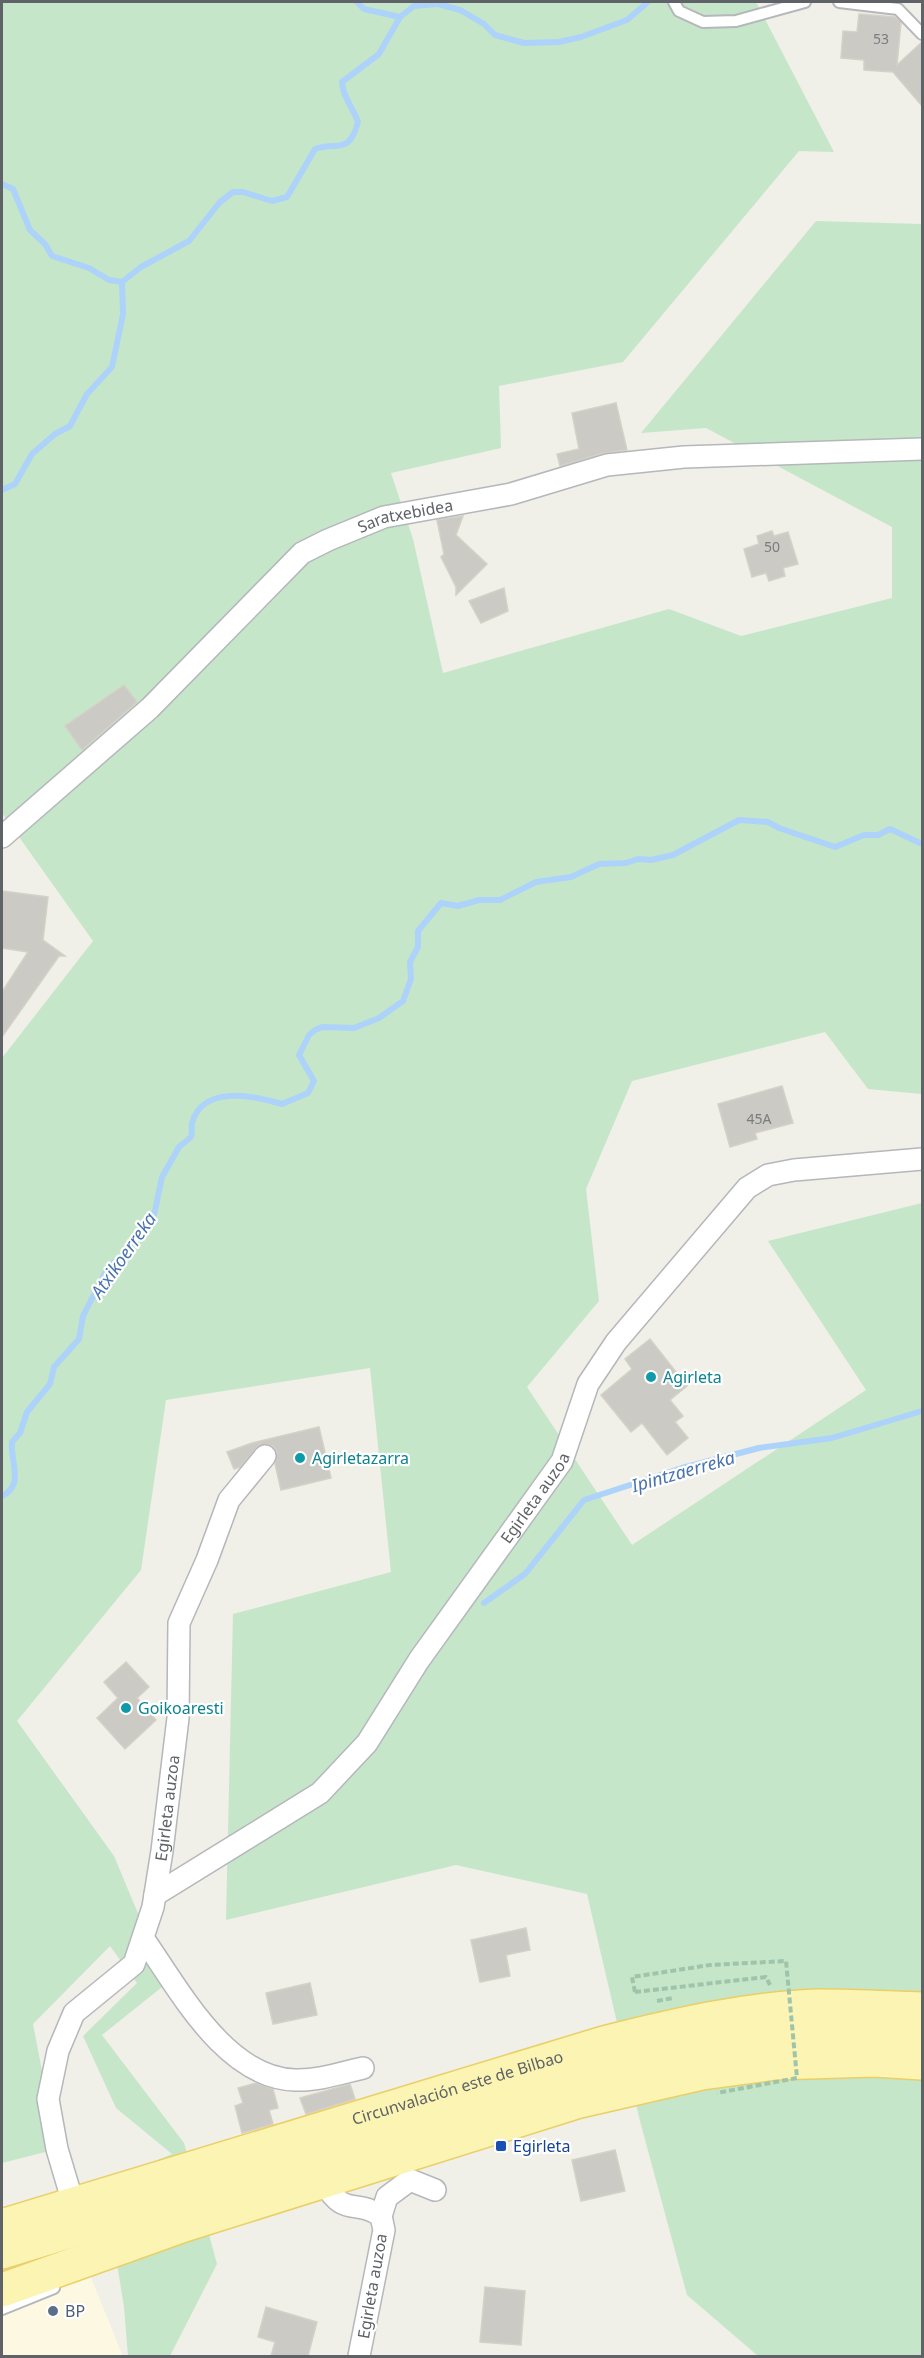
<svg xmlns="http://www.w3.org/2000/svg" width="924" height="2358" font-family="'Noto Sans',sans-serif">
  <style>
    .commercial { fill: #fcf8e1 }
    .green { fill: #c6e6c9 }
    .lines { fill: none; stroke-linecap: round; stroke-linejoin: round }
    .stream { stroke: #aed3fa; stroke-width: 6 }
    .building { fill: #cccac4; stroke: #d5d1c6; stroke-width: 1.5 }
    .service-casing { stroke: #b5b7bb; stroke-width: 14 }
    .minor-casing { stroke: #b5b7bb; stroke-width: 24 }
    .primary-casing { stroke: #eacf67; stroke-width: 36 }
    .path { stroke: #9ec4ac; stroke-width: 4; stroke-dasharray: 6 3; stroke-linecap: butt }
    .service { stroke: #fff; stroke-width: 10 }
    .minor { stroke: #fff; stroke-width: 21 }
    .primary { stroke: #fbf4b3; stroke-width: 33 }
    .path-bridge { stroke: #9ec4ac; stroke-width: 4; stroke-dasharray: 6 3; stroke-linecap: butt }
    .culture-dot { fill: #0f9aa8; stroke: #fff; stroke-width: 2 }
    .transit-dot { fill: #1a4fb4; stroke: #fff; stroke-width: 2 }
    .service-dot { fill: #5c6f8a; stroke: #fff; stroke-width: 2 }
    .labels { text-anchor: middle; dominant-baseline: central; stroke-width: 4.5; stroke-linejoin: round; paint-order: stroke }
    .number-label { font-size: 14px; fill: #7a7c7e }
    .street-label { font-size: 16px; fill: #5f6267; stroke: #fff }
    .culture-label { font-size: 16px; fill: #0d838f; stroke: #fff; text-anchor: start }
    .transit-label { font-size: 16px; fill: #164399; stroke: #fff; text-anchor: start }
    .service-label { font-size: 16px; fill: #4e5e75; stroke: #fff; text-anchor: start }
    .water-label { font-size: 18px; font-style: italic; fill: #4a73ad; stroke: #fff }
  </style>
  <rect width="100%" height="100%" fill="#f0efe8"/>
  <path class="commercial" d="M88 2270 123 2356H2V2302Z"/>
  <path class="green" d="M2 2H756L834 152 799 151 623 362 499 386 501 448 391 473 413 539 443 673 669 609 741 636 892 598V527L706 428 641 433 816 221 922 224V1094L868 1089 825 1032 632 1081 586 1189 599 1301 527 1387 632 1545 866 1390 768 1241 922 1203V2356H758L687 2295 640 2121 587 1894 456 1865 226 1920 233 1614 391 1572 370 1368 166 1400 141 1570 17 1721 114 1856 167 1983 102 2035 184 2143 217 2264 170 2356H128L124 2307 104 2183 172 2154 116 2108 83 2036 137 1983 110 1946 33 2024 57 2149 2 2163V1058L93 941 2 813Z"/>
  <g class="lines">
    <g class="stream">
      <path d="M357 2 364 9 400 17"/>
      <path d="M2 184 13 189 30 230 45 244 52 256 89 268 109 280 122 282 141 267 189 241 220 202 233 192H243L272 201 287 197 315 149C337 141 349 156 358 122 353 108 342 95 342 82L379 54 400 17 414 6 438 4 460 10 484 24 495 35 524 43 559 42 581 37 627 20 648 2"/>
      <path d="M2 490 15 484 32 454 55 434 70 426 87 394 112 367 123 314 122 282"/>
      <path d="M2 1496C25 1485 10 1462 12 1442L20 1433 27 1412 50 1384 54 1367 79 1339 83 1316 104 1275 113 1263 127 1254 139 1236 143 1224 154 1215 162 1177 179 1147 191 1137C193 1132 191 1127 192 1123 203 1084 255 1096 282 1104L308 1093 314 1081 299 1055 309 1035 315 1030 322 1027 354 1028 379 1018 403 1001 411 979 410 962 418 947V931L441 903 458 906 479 900H500L536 882 571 877 599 864 626 863 638 859 651 860 673 855 739 820 768 822 779 828 835 847 864 835H878L890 829 922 844"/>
      <path d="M484 1603 525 1574 584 1500 682 1468 759 1448 832 1438 922 1411"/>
    </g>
  </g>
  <g class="building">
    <path d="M859 14 895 17 901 22 897 65 922 42V106L893 72 864 70V60L841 58 843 31 857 32Z"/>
    <path d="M616 403 627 450 603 453 560 466 557 454 579 449 572 413Z"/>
    <path d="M463 516 456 535 487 564 456 595V587L441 557 444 554 437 520Z"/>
    <path d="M772 531 774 536 788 532 798 564 783 568 785 576 769 581 766 573 752 577 744 549 759 544 757 536Z"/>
    <path d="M504 588 508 611 481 623 469 601Z"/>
    <path d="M124 685 137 702 82 750 65 726Z"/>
    <path d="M2 891 48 897 43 940 65 956H59L2 1037V992L28 952 2 948Z"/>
    <path d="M782 1086 793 1123 755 1133 757 1139 730 1147 718 1104Z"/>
    <path d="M650 1339 687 1386 670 1400 683 1416 675 1422 688 1438 667 1455 642 1423 631 1432 601 1395 632 1369 625 1359Z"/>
    <path d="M319 1427 331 1478 281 1490 275 1464 277 1452 273 1446 260 1444 240 1467 234 1469 227 1452 252 1443Z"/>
    <path d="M126 1662 149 1687 137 1698 156 1720 125 1749 97 1718 118 1698 104 1682Z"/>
    <path d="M526 1928 530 1950 506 1955 510 1976 480 1982 471 1940Z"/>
    <path d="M310 1983 317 2015 273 2024 266 1993Z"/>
    <path d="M256 2083 273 2089 278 2108 269 2110 273 2124 242 2133 235 2106 243 2103 238 2088Z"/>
    <path d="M350 2084 355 2099 306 2114 300 2098Z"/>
    <path d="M615 2150 625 2191 581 2201 572 2160Z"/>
    <path d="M485 2287 525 2291 521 2345 480 2342Z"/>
    <path d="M266 2307 317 2322 308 2356H271L275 2342 258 2337Z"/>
  </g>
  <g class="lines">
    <defs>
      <g id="service">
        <path d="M674 2 679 11 703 22 736 21 805 2"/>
        <path d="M839 2 898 9 922 34"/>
        <path d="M2 2309 54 2288"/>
      </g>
      <g id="minor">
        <path id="s1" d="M2 837 150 708 302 553 328 540 384 517 511 494 607 465 684 457 922 449"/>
        <path id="s2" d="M155 1895 320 1793 367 1743 419 1660 562 1461 588 1384 616 1342 747 1188 768 1175 794 1170 922 1159"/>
        <path d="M143 1938C179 1989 225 2078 295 2080 317 2081 341 2073 363 2068"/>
        <path d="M323 2181C344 2219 356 2198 381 2216L384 2230 359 2356"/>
        <path id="s3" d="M74 2206 57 2149 48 2099 58 2051 74 2013 134 1964 153 1907 162 1851 178 1718 179 1623 207 1560 229 1500 265 1456"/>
        <path d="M381 2216 387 2197 410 2180 435 2190"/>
      </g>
      <g id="primary">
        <path id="s4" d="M2 2226 604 2043C675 2025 748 2008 821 2006 855 2006 889 2008 922 2009"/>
        <path d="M2 2252 510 2096 641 2059 742 2040 830 2035 922 2037"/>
        <path d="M2 2290 184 2225 576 2102 702 2073 775 2063 874 2060 922 2063"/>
      </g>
    </defs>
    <use href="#service" class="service-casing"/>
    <use href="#minor" class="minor-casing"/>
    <use href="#primary" class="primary-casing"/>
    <g class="path">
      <path d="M635 1992 766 1977 770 1985"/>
      <path d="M657 2001 673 1998"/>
    </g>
    <use href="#service" class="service"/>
    <use href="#minor" class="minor"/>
    <use href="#primary" class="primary"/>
    <path class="path-bridge" d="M635 1992 632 1977 710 1965 786 1961 797 2078 717 2093"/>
  </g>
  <g class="culture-dot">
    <circle cx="651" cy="1377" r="6"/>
    <circle cx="300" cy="1458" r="6"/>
    <circle cx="126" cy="1708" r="6"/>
  </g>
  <rect class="transit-dot" x="495" y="2140" width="12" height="12" rx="3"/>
  <circle class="service-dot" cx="53" cy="2311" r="6"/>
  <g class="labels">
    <g class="number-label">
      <text x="881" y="38">53</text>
      <text x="772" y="546">50</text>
      <text x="759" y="1118">45A</text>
    </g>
    <g class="street-label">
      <text stroke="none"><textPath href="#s1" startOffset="524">Saratxebidea</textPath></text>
      <text stroke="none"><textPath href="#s2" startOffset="560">Egirleta auzoa</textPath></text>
      <text stroke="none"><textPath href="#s3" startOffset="438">Egirleta auzoa</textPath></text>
      <text stroke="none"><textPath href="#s4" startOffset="476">Circunvalación este de Bilbao</textPath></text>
      <text transform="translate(372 2286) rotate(-80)">Egirleta auzoa</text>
    </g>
    <g class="culture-label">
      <text x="663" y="1377">Agirleta</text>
      <text x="312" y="1458">Agirletazarra</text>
      <text x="138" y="1708">Goikoaresti</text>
    </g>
    <g class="transit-label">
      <text x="513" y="2146">Egirleta</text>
    </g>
    <g class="service-label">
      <text x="65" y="2311">BP</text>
    </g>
    <g class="water-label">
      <text transform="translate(123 1255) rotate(-55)">Atxikoerreka</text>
      <text transform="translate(683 1471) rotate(-16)">Ipintzaerreka</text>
    </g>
  </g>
  <rect width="924" height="2358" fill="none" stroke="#5f6267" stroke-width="6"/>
</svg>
